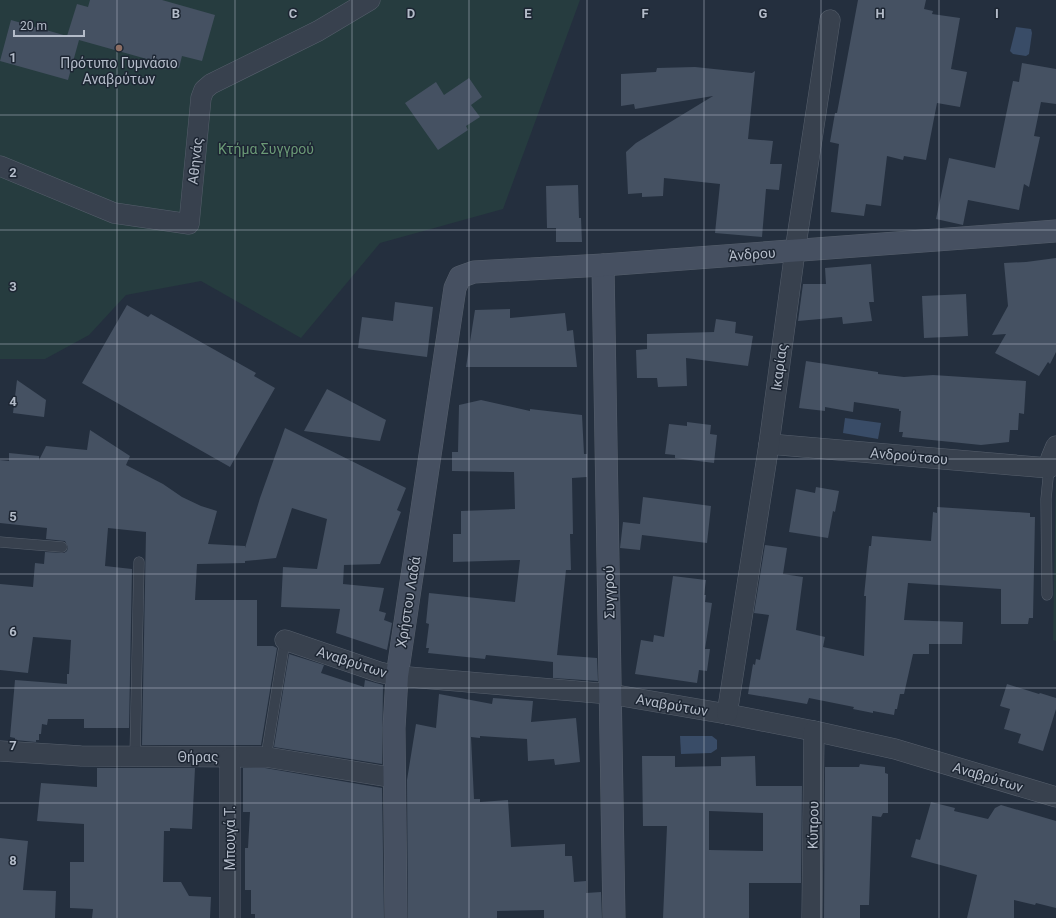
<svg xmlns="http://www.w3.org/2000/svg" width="1056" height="918" font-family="Roboto,sans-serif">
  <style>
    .green { fill: #263c3f }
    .water { fill: #394c67 }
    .building { fill: #455162; fill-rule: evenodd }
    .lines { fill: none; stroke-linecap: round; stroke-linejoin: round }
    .service-casing { stroke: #565f6c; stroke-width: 11 }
    .minor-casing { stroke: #565f6c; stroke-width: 21 }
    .secondary-casing { stroke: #565f6c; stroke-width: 23 }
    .service { stroke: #38414e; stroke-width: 10 }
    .minor { stroke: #38414e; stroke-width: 20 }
    .secondary { stroke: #465061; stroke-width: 22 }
    .grid { fill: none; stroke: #b4bcc9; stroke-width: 1; stroke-opacity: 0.55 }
    .education-dot { fill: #8d6e63; stroke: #1d2633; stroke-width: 1.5 }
    .labels { text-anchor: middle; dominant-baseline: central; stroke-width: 3; stroke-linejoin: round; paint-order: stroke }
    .poi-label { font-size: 14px; fill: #b4bcc9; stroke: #1d2633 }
    .park-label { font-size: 14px; fill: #6b9a76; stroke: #1d2633 }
    .street-label { font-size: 14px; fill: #b4bcc9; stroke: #1d2633 }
    .grid-label { font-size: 13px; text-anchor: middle; font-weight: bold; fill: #b4bcc9; stroke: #1d2633; stroke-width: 3; stroke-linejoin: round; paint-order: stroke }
  </style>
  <rect width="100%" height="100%" fill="#242f3e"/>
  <g class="green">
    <path d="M0 0H580L503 209 380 243 301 338 201 281 126 295 89 335 45 359H0Z"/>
    <path d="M1056 470V641L1053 640Z"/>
  </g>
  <g class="water">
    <path d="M1016 27 1031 29 1032 33 1029 54 1026 56 1013 54 1010 51Z"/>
    <path d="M845 418 881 423 878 439 843 433Z"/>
    <path d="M680 736H712L717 740V749L711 753 681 754Z"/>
  </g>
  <g class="building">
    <path d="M90 0H162L215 15 202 61 182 56 179 68 79 40 68 80 0 61 11 20 67 36 77 4 88 7Z"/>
    <path d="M858 0H926L924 9 933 11 932 14 960 18 951 69 967 72 960 107 937 103 926 160 904 156 903 160 887 156 881 206 866 204 864 216 831 212 839 144 830 142 835 113H837Z"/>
    <path d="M1022 63 1056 69V104L1041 102 1034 136 1040 137 1029 187 1024 184 1019 210 968 200 963 225 936 219 949 158 995 168 1013 81 1019 82Z"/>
    <path d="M695 67 752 73 755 71 748 139 773 141 770 164H782L779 190 766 189 762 237 715 233 720 184 664 178 663 196 642 197V193L628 194 626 152 636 143 713 96 635 109 634 104 621 106V74L656 72 657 68Z"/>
    <path d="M469 78 482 97 471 105 480 117 466 126 468 130 438 150 405 103 436 82 444 95Z"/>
    <path d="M578 185 579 218H581L582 242H556V228H547L546 186Z"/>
    <path d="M1056 258V352L1050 364 1048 362 1039 376 995 353 1006 334 992 335 1008 306 1004 263 1026 262Z"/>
    <path d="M871 264 874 302H869L872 321 843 324 842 317 798 321 803 284H826L825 268Z"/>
    <path d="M966 294 968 336 924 338 922 296Z"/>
    <path d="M395 302 433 307 427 357 358 348 362 317 393 321Z"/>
    <path d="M127 305 148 317 151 314 256 373 254 376 275 388 230 467 82 383Z"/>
    <path d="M510 309V318L565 313 567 331 573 330 577 367H466L475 310Z"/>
    <path d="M716 319 736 322 735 333 753 336 748 366 686 358 687 386 658 387 657 378H637L636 350 647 349V334L714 332Z"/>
    <path d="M806 361 878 372V374L904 377 933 375 1026 381 1024 414 1019 413 1018 430H1010L1009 442 981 445 902 437 903 432H899L901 411H899V409L854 402 853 412 825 407V411L799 408Z"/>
    <path d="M17 380 46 400 44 417 13 413Z"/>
    <path d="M327 389 386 420 380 441 304 431Z"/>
    <path d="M481 400 530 411V409L582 415 584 454H587V477L572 478 573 534H570L571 570H566L557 655 597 658 598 681 553 678V662L486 655 485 659 428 653 429 648H426L429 624 426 623 429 593 515 602 520 560 453 562V534H461V511L515 509 514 472 452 471V452H458L459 405Z"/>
    <path d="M687 422 711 425 710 434 717 435 714 463 675 458V455L665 454 669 424 687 426Z"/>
    <path d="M285 428 406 488 397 510 401 512 380 564 344 565 343 584 384 588 379 611 386 613 384 620 392 623 387 650 336 633 340 609 281 607 283 567 317 569 327 519 292 508 276 558 245 561V563L197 564 195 600H257V646H273L277 648 261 745H142L146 532 108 528 105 566 132 569 129 728H84V719H48L47 725 42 724 41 734H39V740H36V742L15 740V738L10 737 15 680 67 684V674H69L71 640 33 637 28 673 0 670V584L33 587 35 563 44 564 45 552 64 553 67 551 68 547 65 541 46 539 47 528 0 523V460L9 461V453L39 456V460L46 446 87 450 90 430 130 456 126 465 163 484 182 497 201 506 217 511 208 544 245 546V548L260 498Z"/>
    <path d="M816 487 839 491 835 512 833 511 828 538 789 532 796 489 815 493Z"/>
    <path d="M643 497 711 506 707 543 642 535 640 550 620 548 623 522 640 524Z"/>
    <path d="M937 507 1030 513V517H1035L1033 618H1029L1028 624H1001V589L908 583 904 620 963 622 962 644H929V654H913L904 694H900L897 709H895L894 715 873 711V713L853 709 854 707 809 698 807 704 748 694 753 664 755 665 756 659 760 660 769 615 754 613 765 545 787 548 783 574 803 577 796 630 825 637 823 647 864 656 866 596H864L869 546H871L872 536 931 541 933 512 937 513Z"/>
    <path d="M673 576 706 580 704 595H706L705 602 712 603 705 649H710L707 671 699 670 697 683 635 674 641 640 653 642 654 635 664 637Z"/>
    <path d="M289 654 324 665 321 673 364 687 365 680 383 685 382 764 274 747Z"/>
    <path d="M1007 684 1039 694 1040 693 1056 698V709L1043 751 1018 743 1021 734 1004 729 1010 709 1000 706Z"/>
    <path d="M439 694 492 704 493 698 533 701 531 722 576 718 580 762 555 765 554 759 528 761 527 739 480 736V738L471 737 474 799H480V802L508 800 511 847 565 844V856H572L574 882 586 881V893L601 892 602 918H544V910L497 911V918H408L407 780 416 724 436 728Z"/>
    <path d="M642 756H675V767L721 766V757L755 756 756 786H802L801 883H749V918H663L667 826H643ZM709 811 763 813V851L709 850Z"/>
    <path d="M860 764 885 767V773L888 774V813H883L881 817 872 816 869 905H860V918H824L825 767H859Z"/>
    <path d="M97 768H195L192 829 170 828V831H164L163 882H181L189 896 211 897 210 918H92L93 909 70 908V862H84V824L37 821 41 783 97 787Z"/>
    <path d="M243 768H265L382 788 384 918H255V914H251V890H245V848H248L250 812H243Z"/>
    <path d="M931 802 955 808 954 811 988 819 995 808 1001 805 1056 821V908L1036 903 1035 905 1014 900V918H967L977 875 911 857 916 839 920 840Z"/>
    <path d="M0 838 28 841 23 890 56 891 55 918H0Z"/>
  </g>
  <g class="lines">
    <defs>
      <g id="service">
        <path d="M0 542 62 547"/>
        <path d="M1047 595 1046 499 1049 468"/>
        <path d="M135 757 139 562"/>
        <path d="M266 757 285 640"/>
      </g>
      <g id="minor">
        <path d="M0 166 114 213 189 224 201 98 204 90 211 84 318 31 370 0"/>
        <path d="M769 444 1049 468 1051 458 1056 446"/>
        <path d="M285 640 379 672 397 676 610 694 727 714 814 731 895 749 1056 797"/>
        <path d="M727 714 769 444 795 251 830 20"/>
        <path d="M0 751 81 756 266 757 395 778"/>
        <path d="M230 758V918"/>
        <path d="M812 918 814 731"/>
      </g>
      <g id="secondary">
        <path d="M603 265 614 918"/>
        <path d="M396 918 394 728 397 676 455 288 460 277 474 272 603 265 1056 231"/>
      </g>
    </defs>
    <use href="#service" class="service-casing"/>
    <use href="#minor" class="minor-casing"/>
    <use href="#secondary" class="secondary-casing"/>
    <use href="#service" class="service"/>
    <use href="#minor" class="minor"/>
    <use href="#secondary" class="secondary"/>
  </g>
  <path class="grid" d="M117 0V918M235 0V918M352 0V918M469 0V918M587 0V918M704 0V918M821 0V918M939 0V918M0 115H1056M0 230H1056M0 344H1056M0 459H1056M0 574H1056M0 688H1056M0 803H1056"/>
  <circle class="education-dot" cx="119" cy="48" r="4"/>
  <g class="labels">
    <g class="poi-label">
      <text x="119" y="63">Πρότυπο Γυμνάσιο<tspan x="119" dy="16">Αναβρύτων</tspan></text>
    </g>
    <g class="park-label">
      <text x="266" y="149">Κτήμα Συγγρού</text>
    </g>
    <g class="street-label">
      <text transform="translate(195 161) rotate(-84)">Αθηνάς</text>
      <text transform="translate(752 254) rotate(-4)">Άνδρου</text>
      <text transform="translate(779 367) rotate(-82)">Ικαρίας</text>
      <text transform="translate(909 456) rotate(5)">Ανδρούτσου</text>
      <text transform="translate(609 592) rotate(-91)">Συγγρού</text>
      <text transform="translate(408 602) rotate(-81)">Χρήστου Λαδά</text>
      <text transform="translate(352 662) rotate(18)">Αναβρύτων</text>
      <text transform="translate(672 705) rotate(10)">Αναβρύτων</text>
      <text x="198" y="757">Θήρας</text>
      <text transform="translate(988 777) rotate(17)">Αναβρύτων</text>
      <text transform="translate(813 825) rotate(-89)">Κύπρου</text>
      <text transform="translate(230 838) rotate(-90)">Μπουγά Τ.</text>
    </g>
  </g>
  <g class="grid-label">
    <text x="176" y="18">B</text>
    <text x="293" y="18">C</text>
    <text x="411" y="18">D</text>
    <text x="528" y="18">E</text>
    <text x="645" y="18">F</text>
    <text x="763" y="18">G</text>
    <text x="880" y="18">H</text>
    <text x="997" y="18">I</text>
    <text x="13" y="62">1</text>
    <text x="13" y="177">2</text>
    <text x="13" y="291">3</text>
    <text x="13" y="406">4</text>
    <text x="13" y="521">5</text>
    <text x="13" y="636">6</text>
    <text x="13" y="750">7</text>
    <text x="13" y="865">8</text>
  </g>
  <path d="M14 30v6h70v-6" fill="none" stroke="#b4bcc9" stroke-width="2"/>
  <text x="20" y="30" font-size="12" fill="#b4bcc9" stroke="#1d2633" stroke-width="3" paint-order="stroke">20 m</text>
</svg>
